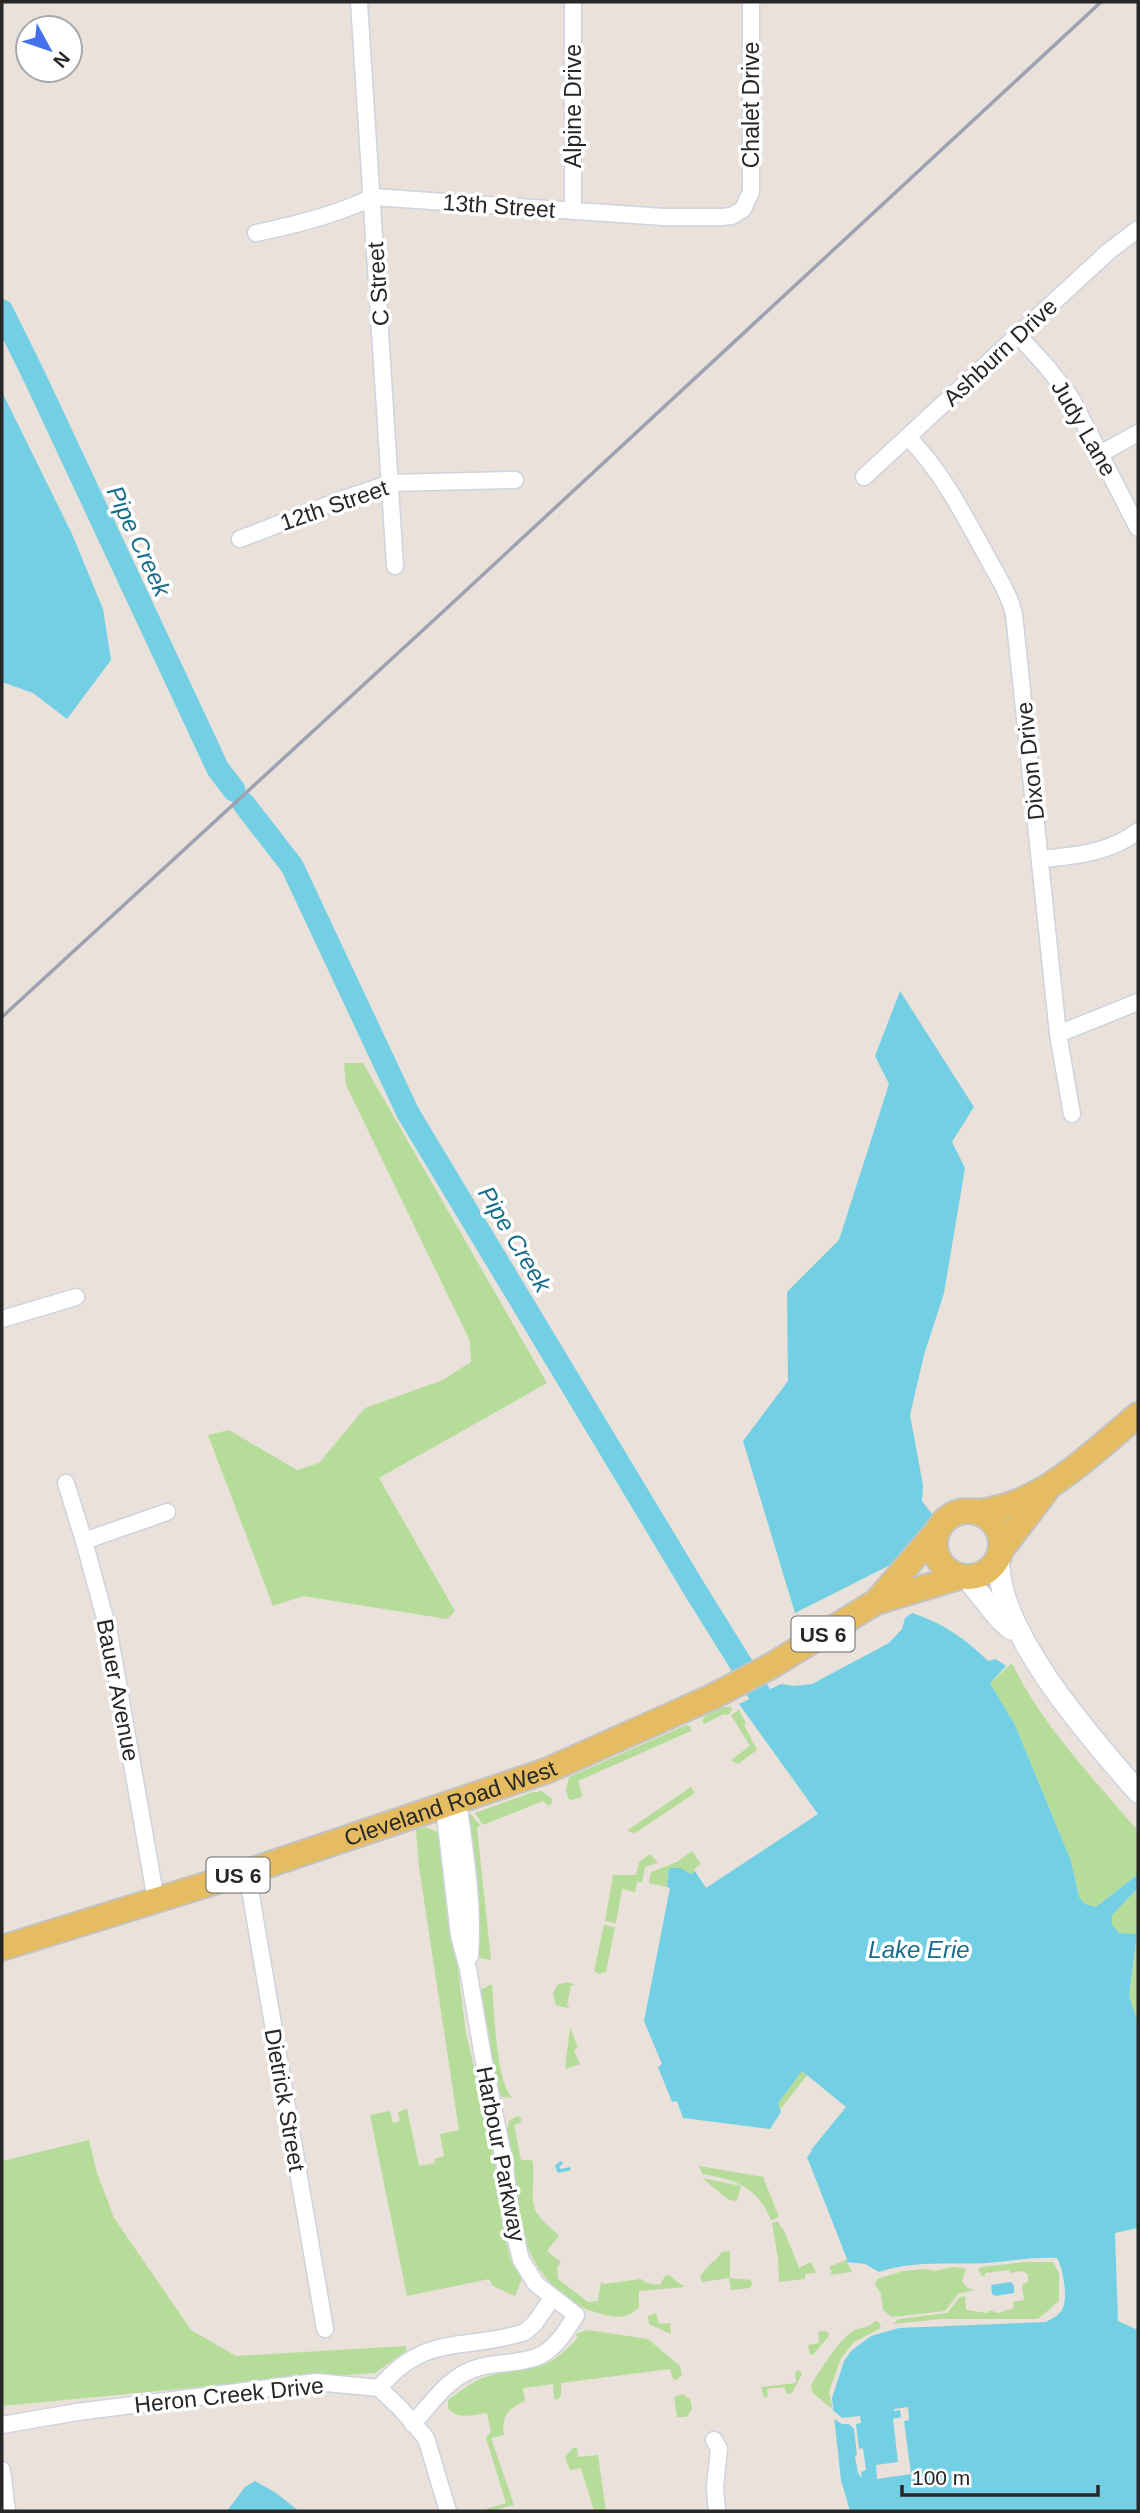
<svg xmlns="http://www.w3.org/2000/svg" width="1140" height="2513" font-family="Helvetica,sans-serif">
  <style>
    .green { fill: #b6dc99 }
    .water { fill: #73d0e4 }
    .pier { fill: #e9e1da }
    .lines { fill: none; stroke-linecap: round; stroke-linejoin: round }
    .stream { stroke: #73d0e4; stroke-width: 3.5 }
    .river { stroke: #73d0e4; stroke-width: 23 }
    .street-casing { stroke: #cfd3df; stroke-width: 19 }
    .secondary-casing { stroke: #cfd3df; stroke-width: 24 }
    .primary-casing { stroke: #c3c3c3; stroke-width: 28 }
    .street { stroke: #fff; stroke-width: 16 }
    .secondary { stroke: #fff; stroke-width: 21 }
    .primary { stroke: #e5bc62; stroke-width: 24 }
    .rail { stroke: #9da1b0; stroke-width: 3.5 }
    .labels { text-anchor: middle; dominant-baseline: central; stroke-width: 7; stroke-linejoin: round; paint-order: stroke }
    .shield { fill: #fff; stroke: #686868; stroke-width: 2 }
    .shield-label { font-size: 21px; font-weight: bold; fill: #272727 }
    .street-label { font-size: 23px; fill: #272727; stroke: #fff }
    .water-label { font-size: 24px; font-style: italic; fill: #176d8c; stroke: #fff }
  </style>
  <rect width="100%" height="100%" fill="#e9e1da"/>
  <g class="green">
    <path d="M344 1063H363L547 1383 379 1478 455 1611 447 1619 303 1596 273 1606 208 1435 229 1430 297 1470 319 1463 365 1408 443 1380 471 1362 470 1341 346 1085Z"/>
    <path d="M1012 1663C1042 1726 1093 1778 1138 1831V1874L1096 1907 1085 1904 1079 1897 1071 1861 1015 1725 990 1683Z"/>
    <path d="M724 1707H731L732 1710 728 1715 724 1714 704 1724 702 1721 706 1715Z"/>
    <path d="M739 1710 746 1723 744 1725 757 1750 738 1764 731 1760 750 1746 731 1715Z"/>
    <path d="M686 1725 691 1727V1731L578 1781 582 1794 581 1797 571 1800 568 1798 566 1790 569 1777Z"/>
    <path d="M691 1787 695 1793 635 1833 629 1832 628 1830Z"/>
    <path d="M540 1790 551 1798 552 1803 549 1806 543 1801 483 1825 475 1813 533 1792H539Z"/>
    <path d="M470 1813 480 1825 477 1828 491 1960 480 1958 477 1951 467 1818Z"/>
    <path d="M425 1827 438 1832 442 1839 466 2034 493 2147 503 2229 511 2261 522 2279 515 2296 493 2286 489 2279 407 2296 370 2115 390 2111 393 2123 400 2121 398 2112 407 2109 419 2166 435 2163 434 2159 444 2156 440 2134 459 2130 419 1867 416 1830Z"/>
    <path d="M692 1851 701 1864 694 1869 695 1871 691 1874 669 1868 667 1887 649 1883 651 1872 677 1862Z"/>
    <path d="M650 1854 658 1863 645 1867 642 1882H637L635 1892 622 1889 616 1923 605 1921 613 1875H636L639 1862Z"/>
    <path d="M1138 1888V2023L1129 1996 1137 1935 1119 1933 1112 1926V1915Z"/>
    <path d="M604 1925 615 1927 606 1972 599 1974 594 1971Z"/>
    <path d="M567 1982 575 1985H571L567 2006 570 2007 568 2008 556 2005 553 1994 557 1985Z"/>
    <path d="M492 1984C494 2010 496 2080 512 2098L502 2097 494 2087 480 1996 482 1989Z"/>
    <path d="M570 2027 578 2048 574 2050 580 2064 565 2069Z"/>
    <path d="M802 2071 807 2075 779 2111 778 2103Z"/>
    <path d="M517 2116 522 2118 520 2123 514 2125 521 2160H531L533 2162C535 2203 523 2206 559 2235L547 2251 561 2262 557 2267 558 2279 588 2302 598 2301 601 2282 604 2284 641 2279 646 2283 660 2285 665 2276 669 2275 684 2287 639 2291V2307C627 2321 611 2317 595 2312 580 2308 569 2300 558 2290 511 2249 517 2187 507 2130L509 2121Z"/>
    <path d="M89 2140 97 2173 114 2218 191 2330 236 2356 406 2346V2351L375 2373 274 2380 2 2406V2161Z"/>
    <path d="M699 2166 763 2177 779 2217 771 2220C758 2187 734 2179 702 2174Z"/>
    <path d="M702 2178 741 2186 737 2201 729 2200Z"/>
    <path d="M778 2221 781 2228H783L799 2268 811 2262 816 2273 805 2274V2279L779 2282 778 2258 772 2223Z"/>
    <path d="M730 2251V2278L751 2280 752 2284 750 2288 731 2290 729 2278 702 2282 700 2276 713 2261 714 2262 722 2252Z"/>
    <path d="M846 2260 852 2272 829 2275 832 2272 829 2267Z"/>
    <path d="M1025 2262H1053L1059 2273V2301L1038 2319H940L893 2324 899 2319 947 2313 960 2297 965 2296 966 2310 988 2313 990 2310 998 2313 1014 2308 1013 2302 1024 2300 1022 2285 1028 2282V2274L1022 2271 1010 2273 1009 2270 985 2273V2276H982L978 2269 983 2267Z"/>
    <path d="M954 2267 966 2269 962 2281 966 2287 974 2290 958 2294 945 2311 892 2317 883 2310 881 2294 875 2284 877 2279 903 2271 926 2269 933 2271Z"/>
    <path d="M656 2313 659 2324 670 2323 671 2334 649 2324 648 2316Z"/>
    <path d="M876 2321 879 2322 881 2328 854 2342 841 2358 829 2392 833 2410 812 2392 811 2385C820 2371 840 2337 855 2330 863 2327 869 2327 876 2321Z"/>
    <path d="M588 2330 648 2339 680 2366 682 2375 676 2380 673 2379 670 2369 561 2383V2396L556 2400 554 2398 553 2384 523 2388 525 2401C508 2408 501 2417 504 2435L491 2438 514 2505 490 2511H479L506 2503 486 2438 491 2431 487 2413C473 2414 458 2421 448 2408V2400C458 2393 469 2384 480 2379 523 2362 541 2381 578 2337L575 2334Z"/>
    <path d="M825 2331 829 2333 828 2337 814 2354 810 2355 808 2345 819 2343 818 2332Z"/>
    <path d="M799 2370 802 2374 792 2393 787 2394 784 2387 767 2389 768 2396 764 2398 761 2387 796 2383 795 2372Z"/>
    <path d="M683 2394 690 2399 692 2409 686 2417H677L674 2397Z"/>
    <path d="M573 2448H577L578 2457 598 2455 606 2511H594L581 2468 570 2470 565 2457Z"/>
  </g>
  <g class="water">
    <path d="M2 392 72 534 103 609 111 660 67 719 33 693 2 682Z"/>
    <path d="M900 991 974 1107 952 1142 965 1168 944 1293 924 1355 910 1415 923 1485 922 1501 935 1518 910 1555 795 1613 743 1441 788 1381 787 1292 839 1240 889 1084 875 1056Z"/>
    <path d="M912 1613C941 1622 966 1639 988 1661L996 1659 1006 1666 990 1683 1015 1725 1071 1861 1079 1897 1085 1904 1096 1907 1138 1874V1888L1112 1915V1925L1119 1933 1137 1934 1129 1996 1138 2023V2228L1115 2233 1118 2321 1138 2330V2511H850L841 2480 832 2398 844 2361 851 2351 871 2336 899 2328 1046 2322C1053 2318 1060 2315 1063 2308 1068 2295 1063 2269 1057 2258 1033 2257 1010 2261 987 2263 951 2265 914 2260 879 2272L865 2264 846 2262 847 2259 807 2157 812 2151 811 2150 846 2107 802 2071 778 2103 781 2112 770 2129 683 2118 677 2101 672 2102 658 2067 662 2064 644 2021 670 1888 667 1887 669 1868H680L691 1874 695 1871 706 1888 818 1814 739 1704 781 1684 794 1686 812 1684 889 1643 902 1629 905 1618Z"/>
    <path d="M1011 2282 1014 2286V2293L995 2296 992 2294 991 2285Z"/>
    <path d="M255 2481 276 2493 299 2511H227L245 2487Z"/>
  </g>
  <g class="pier">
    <path d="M908 2407 909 2420 904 2421 911 2474 877 2479 876 2465 898 2462 893 2419 901 2417 900 2410 894 2411V2409Z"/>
    <path d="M833 2410 842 2418 860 2416 861 2423 856 2424 859 2449 863 2448 866 2470 861 2472 862 2478 858 2473 855 2456 857 2455 854 2429 849 2424H842L834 2419Z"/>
  </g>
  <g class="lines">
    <path class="stream" d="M561 2163 557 2166 559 2171 569 2169"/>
    <g class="river">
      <path d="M2 311 36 380 218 769 234 790"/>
      <path d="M244 804 292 866 408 1113 695 1590 759 1693"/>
    </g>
    <defs>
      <g id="street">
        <path d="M359 2 395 566"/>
        <path d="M573 211V2"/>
        <path d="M256 233C296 225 336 215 373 197L663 217H722L732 216 743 209 751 192V2"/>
        <path d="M1018 335 1047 367 1071 398 1138 528"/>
        <path d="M908 437C942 472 963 513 986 555 996 574 1009 593 1014 614L1058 1034 1072 1114"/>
        <path d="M1100 454 1138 433"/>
        <path d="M864 477 1109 251 1138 229"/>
        <path d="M240 539 343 499 391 483 515 480"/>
        <path d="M1040 859C1075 856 1110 853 1138 831"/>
        <path d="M1058 1034 1138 1002"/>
        <path d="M2 1319 76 1297"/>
        <path d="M66 1483 84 1541 109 1633 156 1900"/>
        <path d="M84 1541 167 1512"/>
        <path d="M458 1802C465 1852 474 1905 470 1956"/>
        <path d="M247 1872 325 2329"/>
        <path d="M379 2388C427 2331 464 2352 525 2332L535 2323 552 2298"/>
        <path d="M379 2388 400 2408 426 2438 448 2511"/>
        <path d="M413 2424C429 2406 445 2382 467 2372 490 2360 519 2366 541 2355 557 2347 567 2329 576 2315L536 2284 521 2260 511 2218 504 2160 485 2068 468 1969 459 1935 444 1807"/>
        <path d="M2 2425 77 2412 316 2382 379 2388"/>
        <path d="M714 2440 719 2449 715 2487 717 2511"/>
        <path d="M2 2470 7 2511"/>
      </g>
      <g id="secondary">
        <path d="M999 1557C994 1629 1092 1739 1138 1792"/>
        <path d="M967 1578 998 1617 1011 1629"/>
      </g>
      <g id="primary">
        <circle cx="968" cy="1544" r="33"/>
        <path d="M977 1512C1042 1506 1090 1454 1138 1415"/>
        <path d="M1001 1550 1046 1491"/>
        <path d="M876 1602 937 1531"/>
        <path id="s1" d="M2 1948 247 1872 546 1771 712 1697 771 1666 876 1602 959 1577"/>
      </g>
    </defs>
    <use href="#street" class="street-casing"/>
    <use href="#secondary" class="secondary-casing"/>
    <use href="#primary" class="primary-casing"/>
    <use href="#street" class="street"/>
    <use href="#secondary" class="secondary"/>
    <use href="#primary" class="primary"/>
    <path class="rail" d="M2 1017 434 620 1101 2"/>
  </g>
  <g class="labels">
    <g class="shield">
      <rect x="791.5" y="1616.5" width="63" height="35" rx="5"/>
      <rect x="206.5" y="1857.5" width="63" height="35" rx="5"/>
    </g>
    <g class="shield-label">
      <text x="823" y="1634">US 6</text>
      <text x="238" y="1875">US 6</text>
    </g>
    <g class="street-label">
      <text transform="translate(751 105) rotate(-90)">Chalet Drive</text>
      <text transform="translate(573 106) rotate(-90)">Alpine Drive</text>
      <text transform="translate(499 206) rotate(4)">13th Street</text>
      <text transform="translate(378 284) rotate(-94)">C Street</text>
      <text transform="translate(1000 352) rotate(-43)">Ashburn Drive</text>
      <text transform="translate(1084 428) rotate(60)">Judy Lane</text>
      <text transform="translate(334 505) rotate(-19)">12th Street</text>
      <text transform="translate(1030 761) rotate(-96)">Dixon Drive</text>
      <text transform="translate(118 1690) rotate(79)">Bauer Avenue</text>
      <text stroke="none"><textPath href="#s1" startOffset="471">Cleveland Road West</textPath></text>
      <text transform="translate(285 2100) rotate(80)">Dietrick Street</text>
      <text transform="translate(501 2154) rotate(79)">Harbour Parkway</text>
      <text transform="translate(229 2395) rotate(-6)">Heron Creek Drive</text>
    </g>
    <g class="water-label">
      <text transform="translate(139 541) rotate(65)">Pipe Creek</text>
      <text transform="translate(515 1239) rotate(59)">Pipe Creek</text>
      <text x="919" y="1949">Lake Erie</text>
    </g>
  </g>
  <rect width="1140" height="2513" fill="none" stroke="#272727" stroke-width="7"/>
  <g transform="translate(49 49) rotate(130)"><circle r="33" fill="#ffffff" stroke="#a9a9a9" stroke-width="2"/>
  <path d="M0-5L12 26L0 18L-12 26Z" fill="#4471eb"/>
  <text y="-10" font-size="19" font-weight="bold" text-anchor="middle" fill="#272727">N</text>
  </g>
  <path d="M902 2485v10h196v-10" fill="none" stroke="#272727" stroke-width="3.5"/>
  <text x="912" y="2485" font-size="21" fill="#272727" stroke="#ffffff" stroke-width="5" paint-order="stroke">100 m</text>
</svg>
